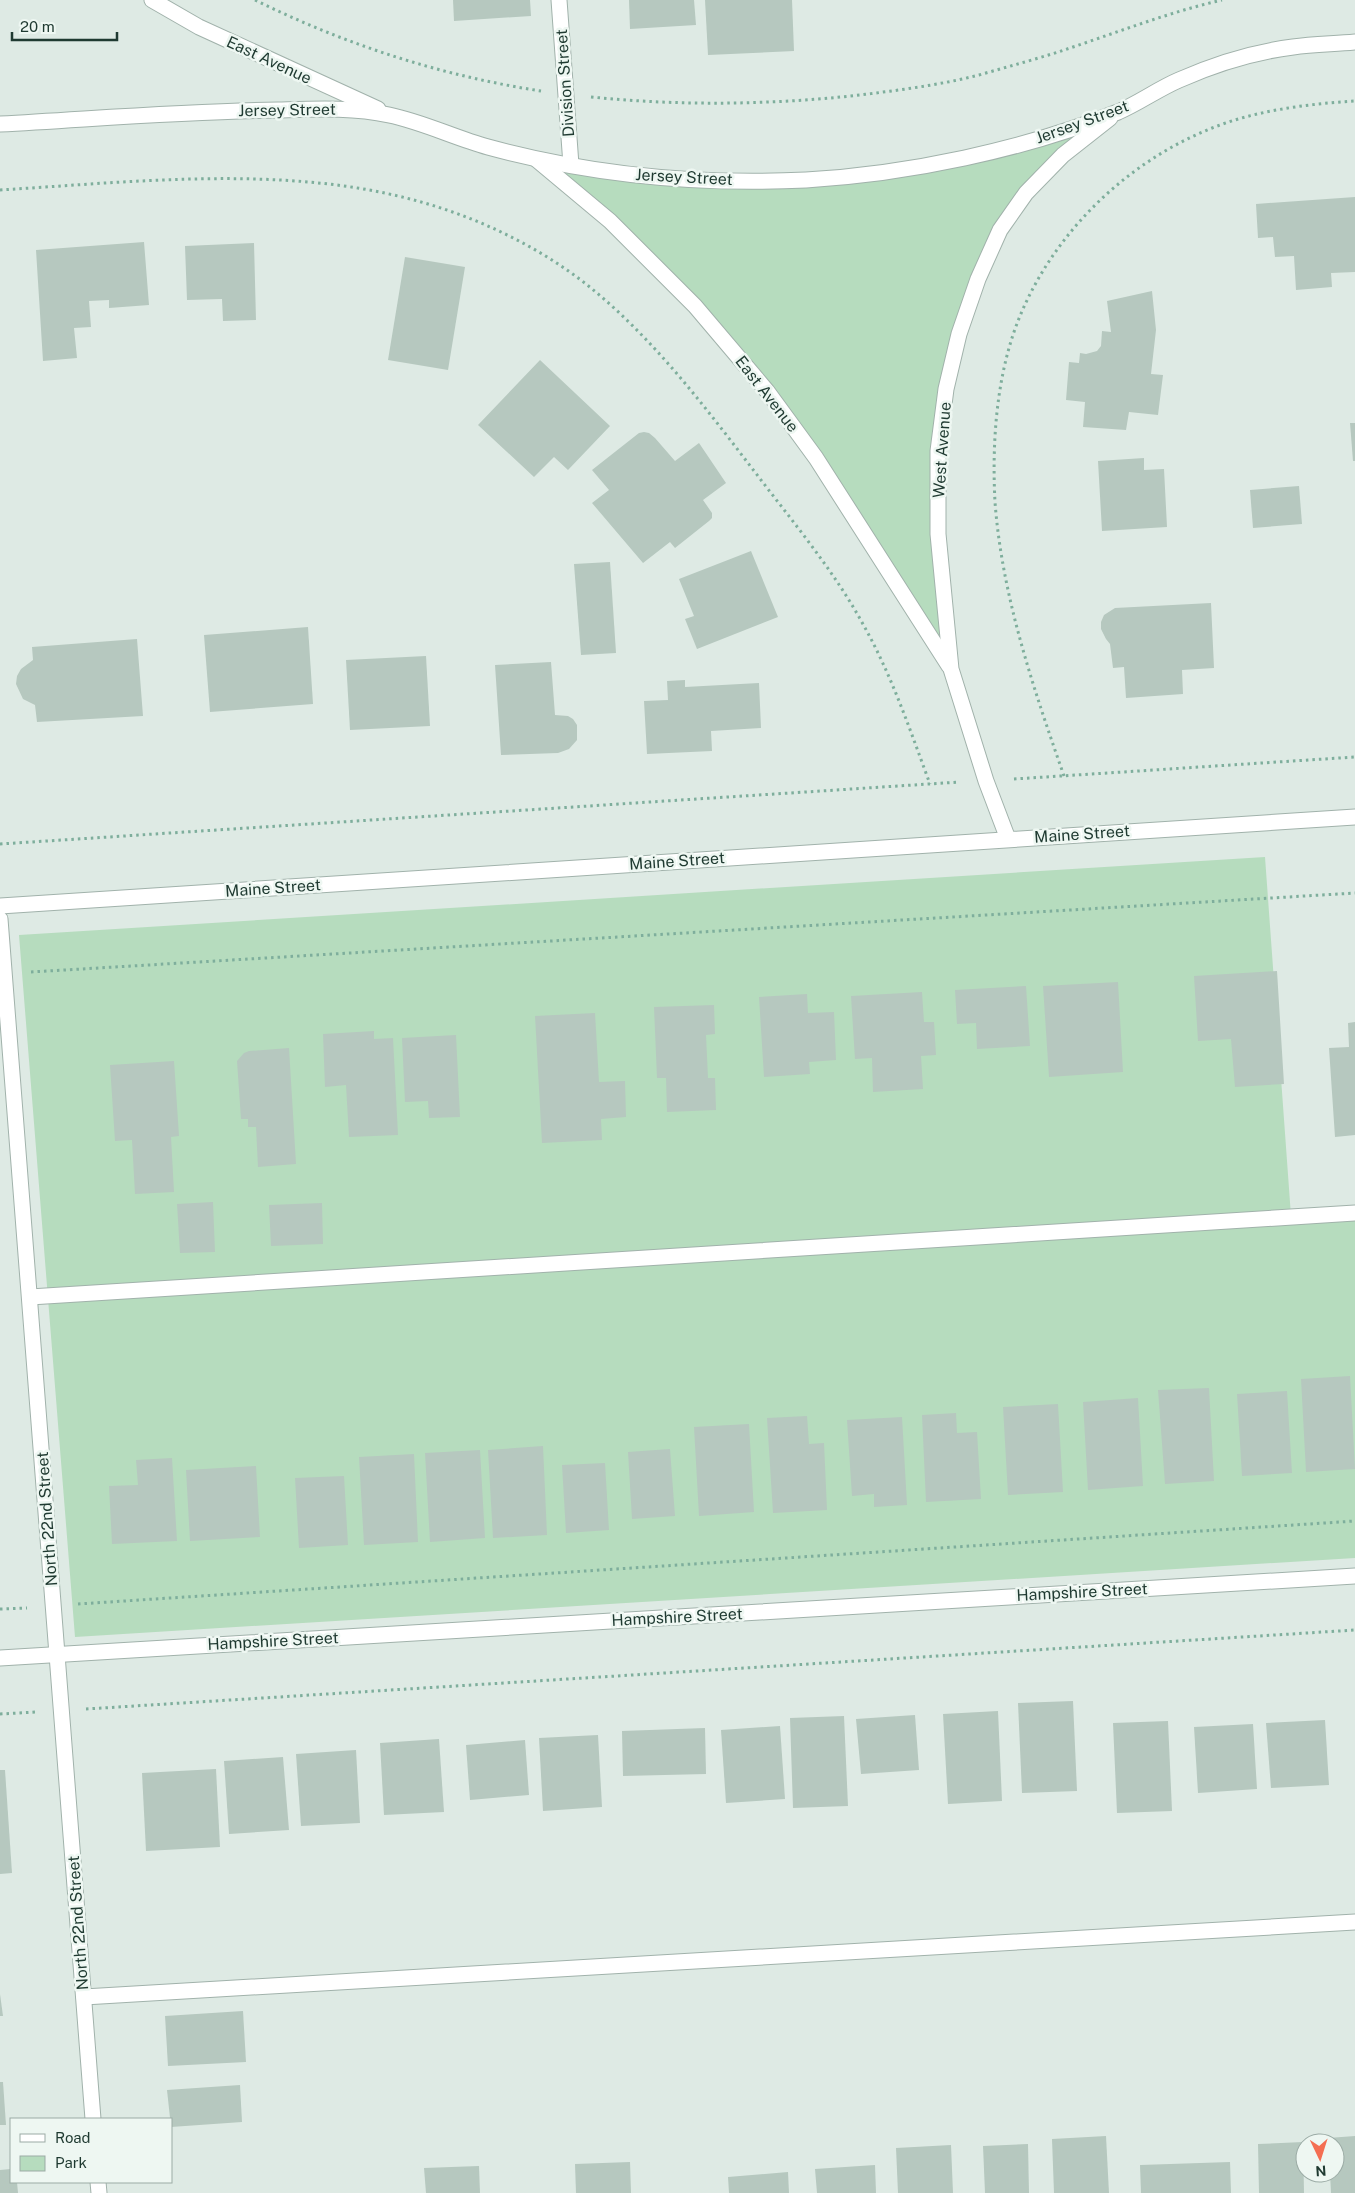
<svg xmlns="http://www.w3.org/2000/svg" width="1355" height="2193" font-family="'Public Sans',sans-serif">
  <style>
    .green { fill: #b6dcbe }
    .building { fill: #b6c8bf }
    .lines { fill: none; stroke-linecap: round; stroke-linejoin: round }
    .service-casing { stroke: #a1b2ab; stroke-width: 17 }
    .minor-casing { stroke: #a1b2ab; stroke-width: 17 }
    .tertiary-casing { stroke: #a1b2ab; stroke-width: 17 }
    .path { stroke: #7eae9c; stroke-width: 3; stroke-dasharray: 2.5 4; stroke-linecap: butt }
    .service { stroke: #fff; stroke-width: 15 }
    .minor { stroke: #fff; stroke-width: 15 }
    .tertiary { stroke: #fff; stroke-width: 15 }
    .labels { text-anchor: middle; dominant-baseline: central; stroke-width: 5; stroke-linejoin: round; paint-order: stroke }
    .street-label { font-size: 16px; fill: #1f3a31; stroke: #eef7f2 }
  </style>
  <rect width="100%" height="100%" fill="#deeae4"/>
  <g class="green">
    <path d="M1094 126 1057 155 1001 215 967 288 944 370 945 652 719 326 555 168 788 186Z"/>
    <path d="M1265 857 1291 1216 1355 1213V1558L75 1637 19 935Z"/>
  </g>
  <g class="building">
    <path d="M453 0H530L531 16 454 21Z"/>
    <path d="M629 0H694L696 25 630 29Z"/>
    <path d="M705 0H792L794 51 708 55Z"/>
    <path d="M1355 197V272L1331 273 1332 287 1296 290 1294 256 1275 257 1273 237 1258 238 1256 204Z"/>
    <path d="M144 242 149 305 109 308V300L89 301 91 327 74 328 77 358 43 361 36 250Z"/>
    <path d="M254 243 256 320 223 321 222 299 187 300 185 246Z"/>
    <path d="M405 257 465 267 448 370 388 360Z"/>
    <path d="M1152 291 1156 330 1151 374 1163 375 1158 415 1129 412 1126 430 1083 427 1085 402 1066 400 1069 362 1079 363 1080 353 1086 354 1097 351 1101 346 1102 331 1111 332 1107 301Z"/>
    <path d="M540 360 610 426 568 470 554 457 534 477 478 425Z"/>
    <path d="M1350 423H1355V461H1353Z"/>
    <path d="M644 432 649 433 655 438 675 461 699 443 726 483 703 500 712 513V518L709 521 675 548 670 542 643 563 592 503 609 490 592 470 639 433Z"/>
    <path d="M1144 458V470L1164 469 1167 527 1102 531 1098 461Z"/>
    <path d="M1299 486 1302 524 1253 528 1250 490Z"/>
    <path d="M751 551 778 617 697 649 685 619 694 616 679 579Z"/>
    <path d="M610 562 616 653 581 655 574 564Z"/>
    <path d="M1211 603 1214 668 1182 670 1183 694 1126 698 1124 667 1113 668 1110 644 1106 639 1101 629V622L1104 615 1115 608Z"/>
    <path d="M308 627 313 704 210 712 204 635Z"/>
    <path d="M137 639 143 716 37 722 35 705 23 699 16 684 17 676 21 669 33 660 32 647Z"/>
    <path d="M426 656 430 726 350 730 346 660Z"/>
    <path d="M551 662 555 715 568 716 573 719 577 725V740L569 749 558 753 501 755 495 665Z"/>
    <path d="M685 680V687L759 683 761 728 711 731 712 751 647 754 644 701 668 700 667 681Z"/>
    <path d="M1277 971 1284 1084 1235 1087 1231 1039 1198 1041 1194 976Z"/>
    <path d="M1118 982 1123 1072 1049 1077 1043 986Z"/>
    <path d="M1026 986 1030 1046 977 1049 976 1023 957 1024 955 990Z"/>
    <path d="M922 992 924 1022H934L936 1055 921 1056 923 1089 873 1092 872 1058 855 1059 851 996Z"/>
    <path d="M807 994 808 1013 834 1012 836 1060 809 1062 810 1074 764 1077 759 997Z"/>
    <path d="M714 1005 715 1034 706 1035 708 1078H715L716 1110 667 1112 666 1078H657L654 1007Z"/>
    <path d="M595 1013 599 1082 625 1081 626 1117 601 1119 602 1140 542 1143 535 1016Z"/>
    <path d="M1355 1022V1135L1335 1137 1329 1048 1349 1047 1348 1023Z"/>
    <path d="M374 1031V1039L393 1038 398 1135 349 1137 346 1085 325 1087 323 1034Z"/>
    <path d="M456 1035 460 1117 429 1118 428 1101 405 1102 402 1038Z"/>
    <path d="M289 1048 296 1164 258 1167 256 1127H248V1119H241L237 1061 244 1053 249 1051Z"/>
    <path d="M174 1061 179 1136 171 1137 174 1192 135 1194 132 1140 115 1141 110 1065Z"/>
    <path d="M213 1202 215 1252 180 1253 177 1204Z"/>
    <path d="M322 1203 323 1244 271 1246 269 1205Z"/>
    <path d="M1350 1376 1355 1469 1306 1472 1301 1379Z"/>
    <path d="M1209 1388 1214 1481 1165 1484 1158 1390Z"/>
    <path d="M1287 1391 1292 1473 1242 1476 1237 1394Z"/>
    <path d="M1138 1398 1143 1486 1088 1490 1083 1402Z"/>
    <path d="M1058 1404 1063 1492 1008 1495 1003 1407Z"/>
    <path d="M956 1413 957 1433 977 1432 981 1499 926 1502 922 1415Z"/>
    <path d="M807 1416 809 1444 824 1443 827 1510 773 1513 767 1418Z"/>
    <path d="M902 1417 907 1505 874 1507V1494L852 1496 847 1420Z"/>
    <path d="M749 1424 754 1512 699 1516 694 1427Z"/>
    <path d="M543 1446 547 1535 493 1538 488 1450Z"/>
    <path d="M670 1449 675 1516 632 1519 628 1452Z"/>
    <path d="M480 1450 485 1538 430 1542 425 1453Z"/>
    <path d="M414 1454 418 1542 364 1545 359 1457Z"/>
    <path d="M172 1458 177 1541 112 1544 109 1486 138 1485 136 1460Z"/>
    <path d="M605 1463 609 1530 566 1533 562 1465Z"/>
    <path d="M256 1466 260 1537 190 1541 186 1470Z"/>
    <path d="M344 1476 348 1545 299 1548 295 1478Z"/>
    <path d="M1073 1701 1077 1791 1022 1793 1018 1703Z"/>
    <path d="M998 1711 1002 1801 948 1804 943 1714Z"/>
    <path d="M915 1715 919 1770 861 1774 856 1719Z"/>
    <path d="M844 1716 848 1806 793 1808 790 1718Z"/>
    <path d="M1325 1720 1329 1785 1271 1788 1266 1723Z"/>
    <path d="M1168 1721 1172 1811 1117 1813 1113 1723Z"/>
    <path d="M1253 1724 1257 1789 1198 1793 1194 1727Z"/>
    <path d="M780 1726 785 1799 726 1803 721 1730Z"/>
    <path d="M705 1728 706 1774 623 1776 622 1731Z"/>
    <path d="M598 1735 602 1807 543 1811 539 1738Z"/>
    <path d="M439 1739 444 1812 384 1815 380 1743Z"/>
    <path d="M525 1740 529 1795 470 1800 466 1745Z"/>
    <path d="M356 1750 360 1823 301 1826 296 1754Z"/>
    <path d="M283 1757 289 1830 229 1834 224 1761Z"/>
    <path d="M216 1769 220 1847 146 1851 142 1773Z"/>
    <path d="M0 1770H5L12 1873 0 1874Z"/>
    <path d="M0 1994 3 2016H0Z"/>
    <path d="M243 2011 246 2062 168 2066 165 2016Z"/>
    <path d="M0 2082H3L6 2125H0Z"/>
    <path d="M240 2085 242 2122 171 2127 167 2090Z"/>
    <path d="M1106 2136 1109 2193H1054L1052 2139Z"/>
    <path d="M1355 2136V2193H1331L1330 2173H1335V2143H1328V2138Z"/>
    <path d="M1303 2142 1304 2193H1259L1258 2144Z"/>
    <path d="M1028 2144 1029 2193H985L983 2146Z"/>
    <path d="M951 2145 953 2193H898L896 2148Z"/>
    <path d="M630 2162 631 2193H576L575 2164Z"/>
    <path d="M1230 2162 1231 2193H1141L1140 2165Z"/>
    <path d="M875 2165 876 2193H817L815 2169Z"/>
    <path d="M479 2166 480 2193H426L424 2168Z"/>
    <path d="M11 2169V2182H17L18 2193H0V2170Z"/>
    <path d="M788 2172 789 2193H729L728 2177Z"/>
  </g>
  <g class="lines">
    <defs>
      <g id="service">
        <path d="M30 1297 1355 1213"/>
        <path d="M84 1997 1355 1922"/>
      </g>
      <g id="minor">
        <path d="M152 0 199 27 378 109"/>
        <path d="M559 0 571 165"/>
        <path d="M0 124C93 119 185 111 278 110 315 109 353 107 389 115 423 122 455 138 488 147 591 175 700 185 806 180 908 174 1023 150 1118 112 1139 103 1158 89 1179 80 1215 64 1254 52 1293 47 1313 44 1334 44 1355 42"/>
        <path d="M537 160 610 221 695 306 767 391 816 458 949 666"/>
        <path d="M1008 839 986 781 951 669 938 534V451L946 389 959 334 978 279 1000 230 1026 193 1063 155 1110 118"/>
        <path d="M0 919 93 2119"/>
        <path d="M0 1658 1355 1576"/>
        <path d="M98 2182 99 2193"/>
      </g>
      <path id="tertiary" d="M0 906 1355 817"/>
    </defs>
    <use href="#service" class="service-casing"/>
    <use href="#minor" class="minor-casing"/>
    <use href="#tertiary" class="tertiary-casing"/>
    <g class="path">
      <path d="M255 0C344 44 442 76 541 91"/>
      <path d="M591 97C682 106 769 105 860 95 900 90 940 85 979 75 1010 66 1041 58 1070 48 1121 31 1170 12 1222 0"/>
      <path d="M0 190C132 182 281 165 410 199 472 215 535 244 586 284 655 339 708 411 761 480 797 527 836 574 864 626 892 676 910 730 930 784"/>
      <path d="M1064 776C1033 687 1002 596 995 502 992 445 996 383 1015 329 1052 226 1146 141 1253 115 1286 107 1321 103 1355 101"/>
      <path d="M1014 779 1355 757"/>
      <path d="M0 844 960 782"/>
      <path d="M31 972 1355 893"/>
      <path d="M78 1604 1355 1521"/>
      <path d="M0 1609 27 1608"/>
      <path d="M86 1709 1355 1630"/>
      <path d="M0 1714 37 1712"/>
    </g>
    <use href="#service" class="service"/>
    <use href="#minor" class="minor"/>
    <use href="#tertiary" class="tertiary"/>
  </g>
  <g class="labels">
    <g class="street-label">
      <text transform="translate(269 60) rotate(25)">East Avenue</text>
      <text transform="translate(565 83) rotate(-94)">Division Street</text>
      <text transform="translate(287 110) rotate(-1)">Jersey Street</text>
      <text transform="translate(1082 122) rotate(-20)">Jersey Street</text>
      <text transform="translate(684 177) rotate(3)">Jersey Street</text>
      <text transform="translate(767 394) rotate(52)">East Avenue</text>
      <text transform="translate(942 450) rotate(-86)">West Avenue</text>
      <text transform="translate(1082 834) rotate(-4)">Maine Street</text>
      <text transform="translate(677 861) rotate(-4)">Maine Street</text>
      <text transform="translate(273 888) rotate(-4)">Maine Street</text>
      <text transform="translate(47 1519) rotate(-94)">North 22nd Street</text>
      <text transform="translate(1082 1592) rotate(-3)">Hampshire Street</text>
      <text transform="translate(677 1617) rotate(-3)">Hampshire Street</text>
      <text transform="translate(273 1641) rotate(-3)">Hampshire Street</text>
      <text transform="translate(78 1923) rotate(-94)">North 22nd Street</text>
    </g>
  </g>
  <rect x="10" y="2118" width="162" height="65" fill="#eef7f2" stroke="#9baba5"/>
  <rect x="20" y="2134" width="25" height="8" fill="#ffffff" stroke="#9baba5"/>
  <text x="55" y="2143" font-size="15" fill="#1f3a31">Road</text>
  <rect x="20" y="2156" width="25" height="15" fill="#b6dcbe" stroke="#9baba5"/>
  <text x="55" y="2168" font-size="15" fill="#1f3a31">Park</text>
  <g transform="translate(1320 2158) rotate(176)"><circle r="24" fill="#eef7f2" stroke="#9baba5"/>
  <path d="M0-4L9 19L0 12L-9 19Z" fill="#f46e52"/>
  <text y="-8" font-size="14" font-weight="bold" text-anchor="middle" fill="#1f3a31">N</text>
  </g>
  <path d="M12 32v8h105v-8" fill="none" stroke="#1f3a31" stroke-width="2.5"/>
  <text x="20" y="32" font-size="15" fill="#1f3a31" stroke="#eef7f2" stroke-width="4" paint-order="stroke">20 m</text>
</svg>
